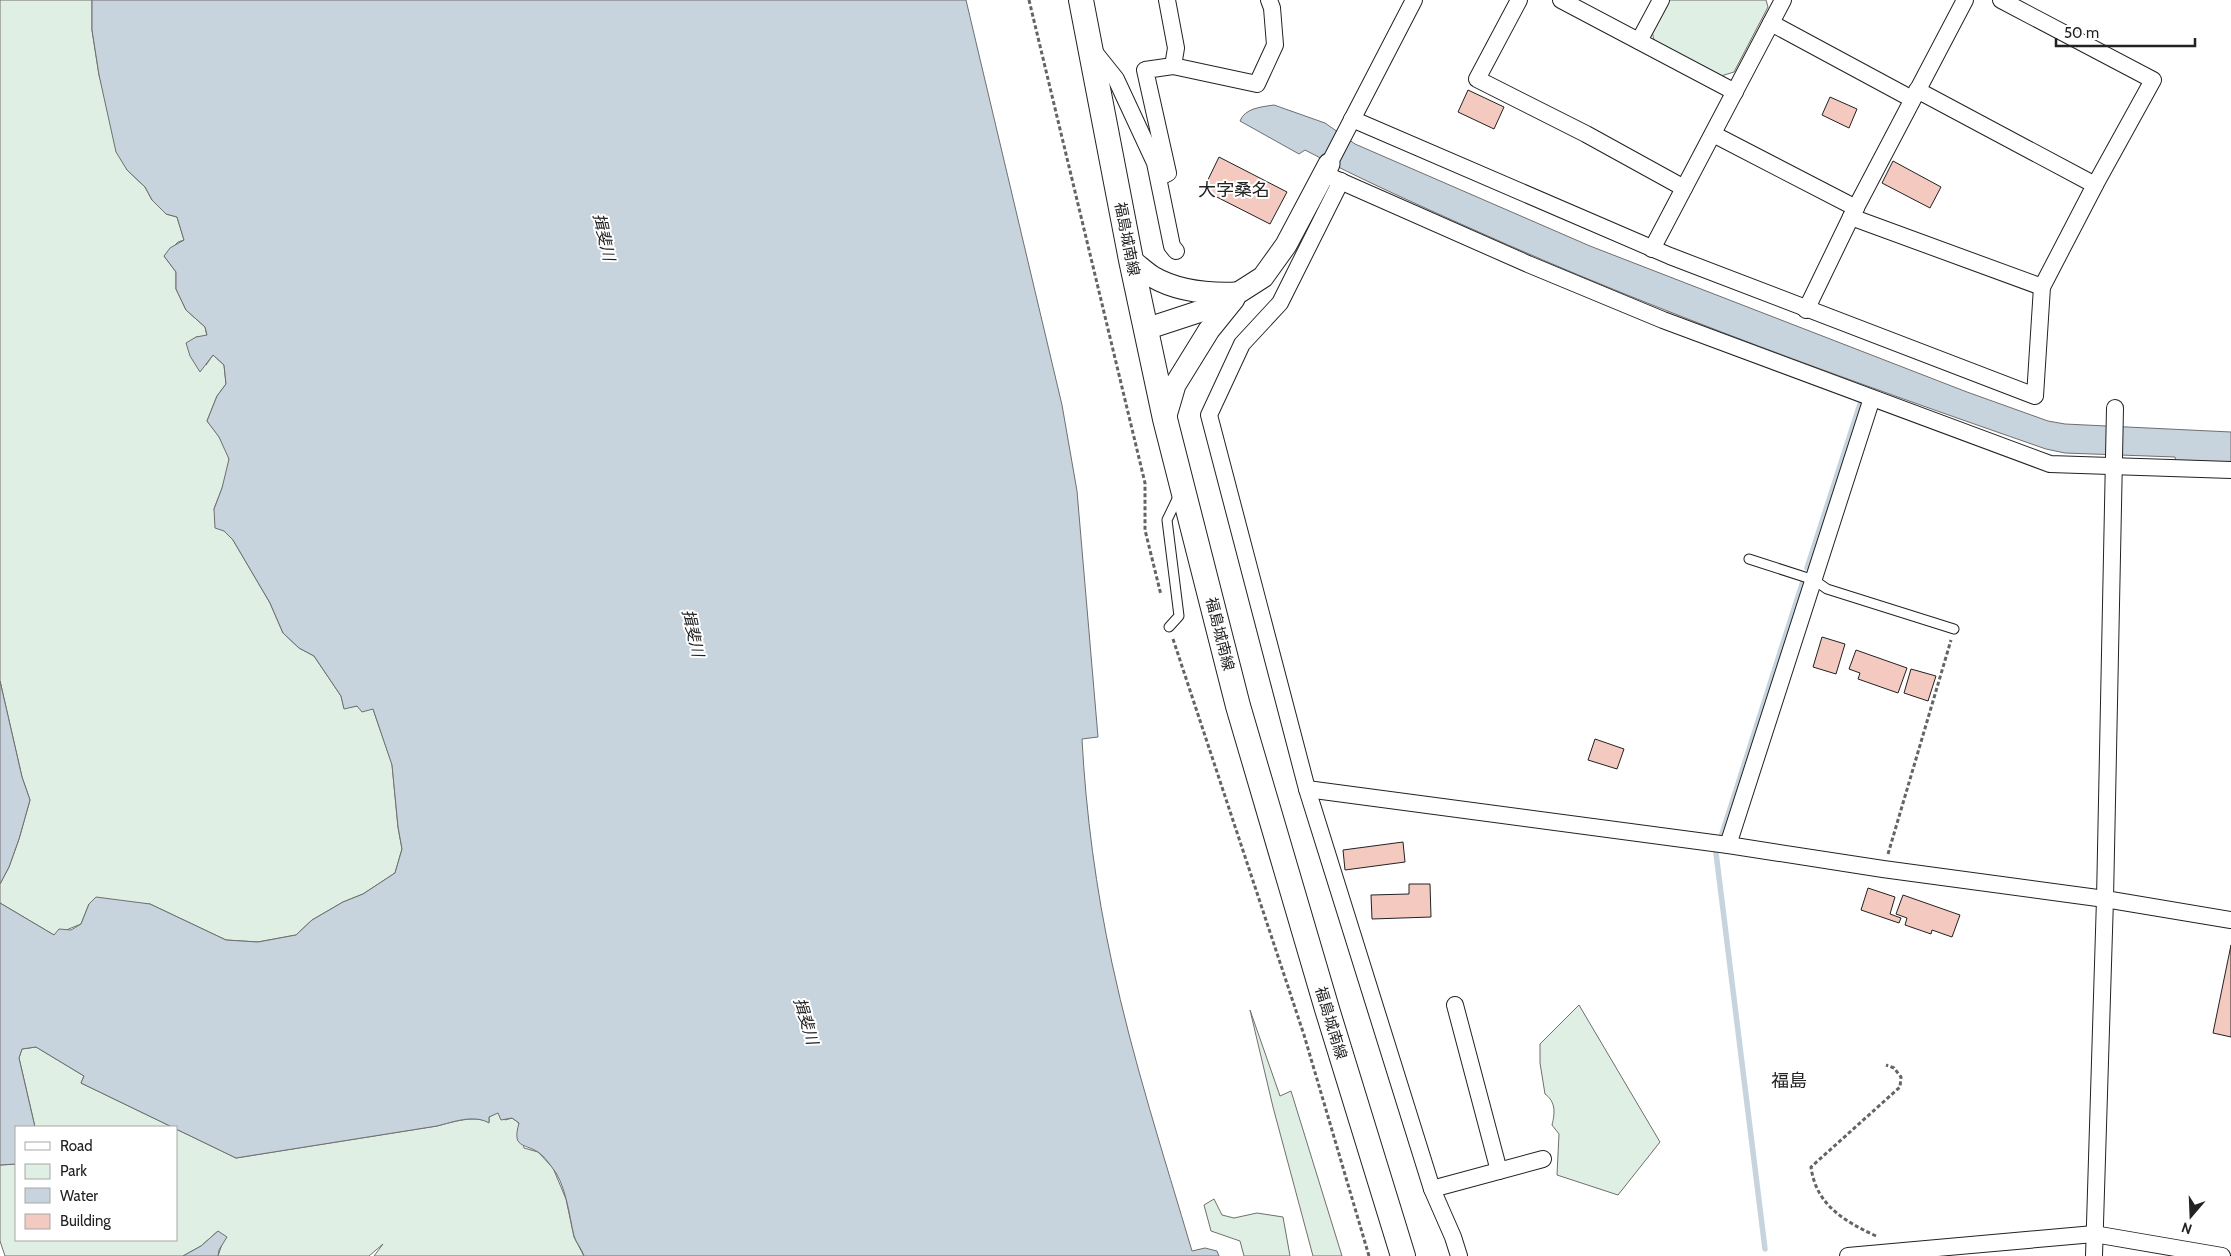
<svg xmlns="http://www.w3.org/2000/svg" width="2231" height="1256" font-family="Cabin,'Noto Sans JP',sans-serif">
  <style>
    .green { fill: #e0efe3; stroke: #6f6f6f }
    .water { fill: #c7d3dd; stroke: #6f6f6f }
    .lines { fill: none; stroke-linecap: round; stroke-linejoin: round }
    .stream { stroke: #c7d3dd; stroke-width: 5.5 }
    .building { fill: #f3c9c0; stroke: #222 }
    .service-casing { stroke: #222; stroke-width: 11 }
    .minor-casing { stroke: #222; stroke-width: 18 }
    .tertiary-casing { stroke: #222; stroke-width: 23 }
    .secondary-casing { stroke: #222; stroke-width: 26 }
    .path { stroke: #646464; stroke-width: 3; stroke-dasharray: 4 2.5; stroke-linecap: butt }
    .service { stroke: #fff; stroke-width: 9 }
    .minor { stroke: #fff; stroke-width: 16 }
    .tertiary { stroke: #fff; stroke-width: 21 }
    .secondary { stroke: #fff; stroke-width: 24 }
    .labels { text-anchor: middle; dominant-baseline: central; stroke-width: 4; stroke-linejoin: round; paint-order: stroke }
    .street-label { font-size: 15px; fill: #222; stroke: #fff }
    .water-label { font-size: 16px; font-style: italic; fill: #222; stroke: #fff }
    .quarter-label { font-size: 18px; fill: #222; stroke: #fff }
  </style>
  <rect width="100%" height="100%" fill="#fff"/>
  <g class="green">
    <path d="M0 0H92V30L99 75 127 170 145 187 152 200 166 214 177 217 184 240 178 242 164 256 176 272V289L186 310 205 327 207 336 196 337 206 365 213 355 224 365 226 384 217 396 207 421C215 431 227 445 229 459 231 469 218 498 214 509L224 531 233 540 270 603 283 633 299 648 314 656 341 696 344 708 357 706 373 709 392 764 398 827 402 849 395 873 363 894 343 902 312 920 296 935 258 942 226 940 150 904H89L81 924 54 935 0 903V884L9 867 19 839 30 800 22 777 0 681Z"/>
    <path d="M1668 0H1766L1768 7 1734 72 1721 76 1654 40 1652 31Z"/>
    <path d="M1579 1005 1660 1142 1618 1195 1557 1175 1559 1134 1552 1125C1555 1113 1556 1102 1545 1094L1540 1063V1044Z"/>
    <path d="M1250 1010 1280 1096 1291 1091 1342 1256H1313L1273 1107Z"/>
    <path d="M36 1047 84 1076 81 1083 172 1127H35L19 1058 22 1049Z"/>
    <path d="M498 1112 505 1120 512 1118 519 1123 524 1148 538 1152 553 1168 566 1199 574 1237 584 1256H374L383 1244 369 1256H218L222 1244 218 1231 201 1246 183 1256H5L0 1241V1165L16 1164V1240H176V1129L236 1158 437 1126C453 1122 473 1115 489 1122V1117Z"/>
    <path d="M1214 1199 1222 1215 1234 1218 1257 1213 1283 1217 1290 1256H1244L1240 1241 1211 1231 1204 1205Z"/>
  </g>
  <g class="water">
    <path d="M92 0H966L1062 405 1077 491 1098 737 1082 739C1086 814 1096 889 1112 963 1133 1061 1164 1156 1192 1251L1205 1248 1217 1251 1219 1256H584C582 1249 576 1243 574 1236 569 1215 566 1183 551 1166 548 1162 543 1155 538 1152 523 1143 512 1148 519 1123L512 1118 501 1120 498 1113 489 1117V1123C474 1114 453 1122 437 1126L236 1158 176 1129V1127H172L81 1083 84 1076 36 1047 22 1049 19 1058 35 1127H16V1164L0 1165V903L54 935 59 929 71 930 81 924 89 904 96 897 150 904 226 940 258 942 296 935 312 920 343 902 363 894 395 873 402 849 398 827 392 765 373 709 362 712 357 706 344 709 341 696 314 656 299 648 283 633 270 603 233 540 224 531 215 528 214 509 222 488 229 459 219 437 207 421 217 396 226 384 224 365 213 355 200 372 190 356 186 343 196 337 207 335 205 327 186 310 176 289V272L164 256 170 248 184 240 177 217 166 214 152 200 145 187 127 170 116 152 99 75 92 30Z"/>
    <path d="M1274 105 1325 123 1355 144 1590 246 1967 392 2048 421 2065 424 2231 432V463L2176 462 2175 457 2065 453 2046 449C1853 382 1659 313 1472 229 1416 204 1360 179 1305 150L1299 154 1240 121C1245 108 1261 107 1274 105Z"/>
    <path d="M0 681 22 777 30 800 19 839 9 867 0 884Z"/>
    <path d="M218 1231 227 1237 219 1250 218 1256H183L201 1246Z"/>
  </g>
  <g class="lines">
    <g class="stream">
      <path d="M1807 568 1861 401"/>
      <path d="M1721 837 1803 581"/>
      <path d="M1716 853 1765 1249"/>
    </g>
  </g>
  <g class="building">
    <path d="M1468 90 1504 107 1494 129 1458 112Z"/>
    <path d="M1830 97 1857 109 1849 128 1822 115Z"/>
    <path d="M1219 157 1287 192 1270 224 1203 190Z"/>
    <path d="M1893 161 1941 187 1930 208 1882 183Z"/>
    <path d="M1822 637 1845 644 1836 674 1813 667Z"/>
    <path d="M1856 650 1907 668 1898 693 1858 679 1860 673 1849 669Z"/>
    <path d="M1911 669 1936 676 1928 701 1904 693Z"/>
    <path d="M1595 739 1624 749 1617 769 1588 760Z"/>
    <path d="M1403 842 1405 862 1345 870 1343 850Z"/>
    <path d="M1409 884H1430L1431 917 1372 919 1371 895 1409 894Z"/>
    <path d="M1868 888 1895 897 1890 914 1901 918 1899 923 1861 910Z"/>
    <path d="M1903 895 1960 915 1952 937 1932 930 1931 934 1905 925 1907 918 1896 914Z"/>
    <path d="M2231 945V1037L2213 1033Z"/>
  </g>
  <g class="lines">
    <defs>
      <g id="service">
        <path d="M1749 559 1814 580 1827 589 1954 629"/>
        <path d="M1169 627 1179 616 1167 520 1179 495"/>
      </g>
      <g id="minor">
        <path d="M1519 0 1477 79 1586 134 1684 188"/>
        <path d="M1561 0 1735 92"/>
        <path d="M1771 23 1912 99"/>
        <path d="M1639 41 1661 0"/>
        <path d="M1092 49 1116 79 1155 163 1172 246 1176 251"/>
        <path d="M1173 66 1257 84 1275 45 1272 8 1269 0"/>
        <path d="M1917 90 2095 185"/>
        <path d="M1352 119 1670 256 2035 396 2042 287 2095 185 2153 80 2001 0"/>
        <path d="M1713 134 1856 208"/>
        <path d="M1329 164 1414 0"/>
        <path d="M1164 175 1168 173 1145 70 1173 66 1176 48 1167 0"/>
        <path d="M1331 177 1528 264 1663 320 2050 464 2231 470"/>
        <path d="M1341 181 1280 303 1242 344 1209 415 1307 789 1432 1189 1453 1237 1459 1256"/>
        <path d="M1851 217 2042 287"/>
        <path d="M1652 249 1783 0"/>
        <path d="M1806 310 1851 217 1965 0"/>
        <path d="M1307 789 1728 845 1883 869 2105 899 2231 920"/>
        <path d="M1728 845 1872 398"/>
        <path d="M1455 1005 1499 1171"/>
        <path d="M1432 1189 1543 1159"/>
        <path d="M1848 1256 2094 1234 2222 1256"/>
        <path d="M2094 1256 2105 899 2115 408"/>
      </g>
      <g id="tertiary">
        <path d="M1131 260C1138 265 1145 272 1153 277 1177 291 1208 294 1236 293"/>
        <path d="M1146 329 1207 309 1238 293 1263 277 1286 245 1329 164"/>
        <path d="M1165 419 1175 385 1209 330 1234 299"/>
      </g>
      <path id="secondary" d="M1081 0 1131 260 1165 419 1238 706 1327 1009 1403 1256"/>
    </defs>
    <use href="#service" class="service-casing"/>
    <use href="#minor" class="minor-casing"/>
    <use href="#tertiary" class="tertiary-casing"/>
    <use href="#secondary" class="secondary-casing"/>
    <g class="path">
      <path d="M1029 0 1145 483V530L1161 595"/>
      <path d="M1173 639 1304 1035 1369 1256"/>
      <path d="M1888 854 1951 640"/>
      <path d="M1876 1236C1844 1221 1816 1205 1811 1167L1900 1087 1901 1077 1894 1068 1886 1065"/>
    </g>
    <use href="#service" class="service"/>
    <use href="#minor" class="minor"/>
    <use href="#tertiary" class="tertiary"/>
    <use href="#secondary" class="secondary"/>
  </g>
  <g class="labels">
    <g class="street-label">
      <text transform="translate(1127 239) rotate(79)">福島城南線</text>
      <text transform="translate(1220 634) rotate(76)">福島城南線</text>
      <text transform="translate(1331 1023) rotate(73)">福島城南線</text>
    </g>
    <g class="water-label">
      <text transform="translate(604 237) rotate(77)">揖斐川</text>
      <text transform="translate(693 633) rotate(77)">揖斐川</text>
      <text transform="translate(806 1021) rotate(73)">揖斐川</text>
    </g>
    <g class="quarter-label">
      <text x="1234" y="190">大字桑名</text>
      <text x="1789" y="1081">福島</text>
    </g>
  </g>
  <rect x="15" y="1126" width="162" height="115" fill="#ffffff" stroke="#a7a7a7"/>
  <rect x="25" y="1142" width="25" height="8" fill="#ffffff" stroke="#a7a7a7"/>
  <text x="60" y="1151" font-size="15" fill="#222222">Road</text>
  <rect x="25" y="1164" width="25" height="15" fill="#e0efe3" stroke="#a7a7a7"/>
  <text x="60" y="1176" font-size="15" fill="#222222">Park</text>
  <rect x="25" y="1188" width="25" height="15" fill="#c7d3dd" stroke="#a7a7a7"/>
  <text x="60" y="1201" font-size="15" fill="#222222">Water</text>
  <rect x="25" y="1214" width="25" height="15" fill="#f3c9c0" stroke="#a7a7a7"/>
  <text x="60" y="1226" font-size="15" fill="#222222">Building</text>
  <g transform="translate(2191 1216) rotate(199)" stroke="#ffffff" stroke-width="4" paint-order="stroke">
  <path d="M0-4L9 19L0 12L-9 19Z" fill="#222222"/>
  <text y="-8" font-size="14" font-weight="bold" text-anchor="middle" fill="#222222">N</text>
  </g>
  <path d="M2056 38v8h139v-8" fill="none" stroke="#222222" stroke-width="2.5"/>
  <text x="2064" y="38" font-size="15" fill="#222222" stroke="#ffffff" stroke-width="4" paint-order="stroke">50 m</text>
</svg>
